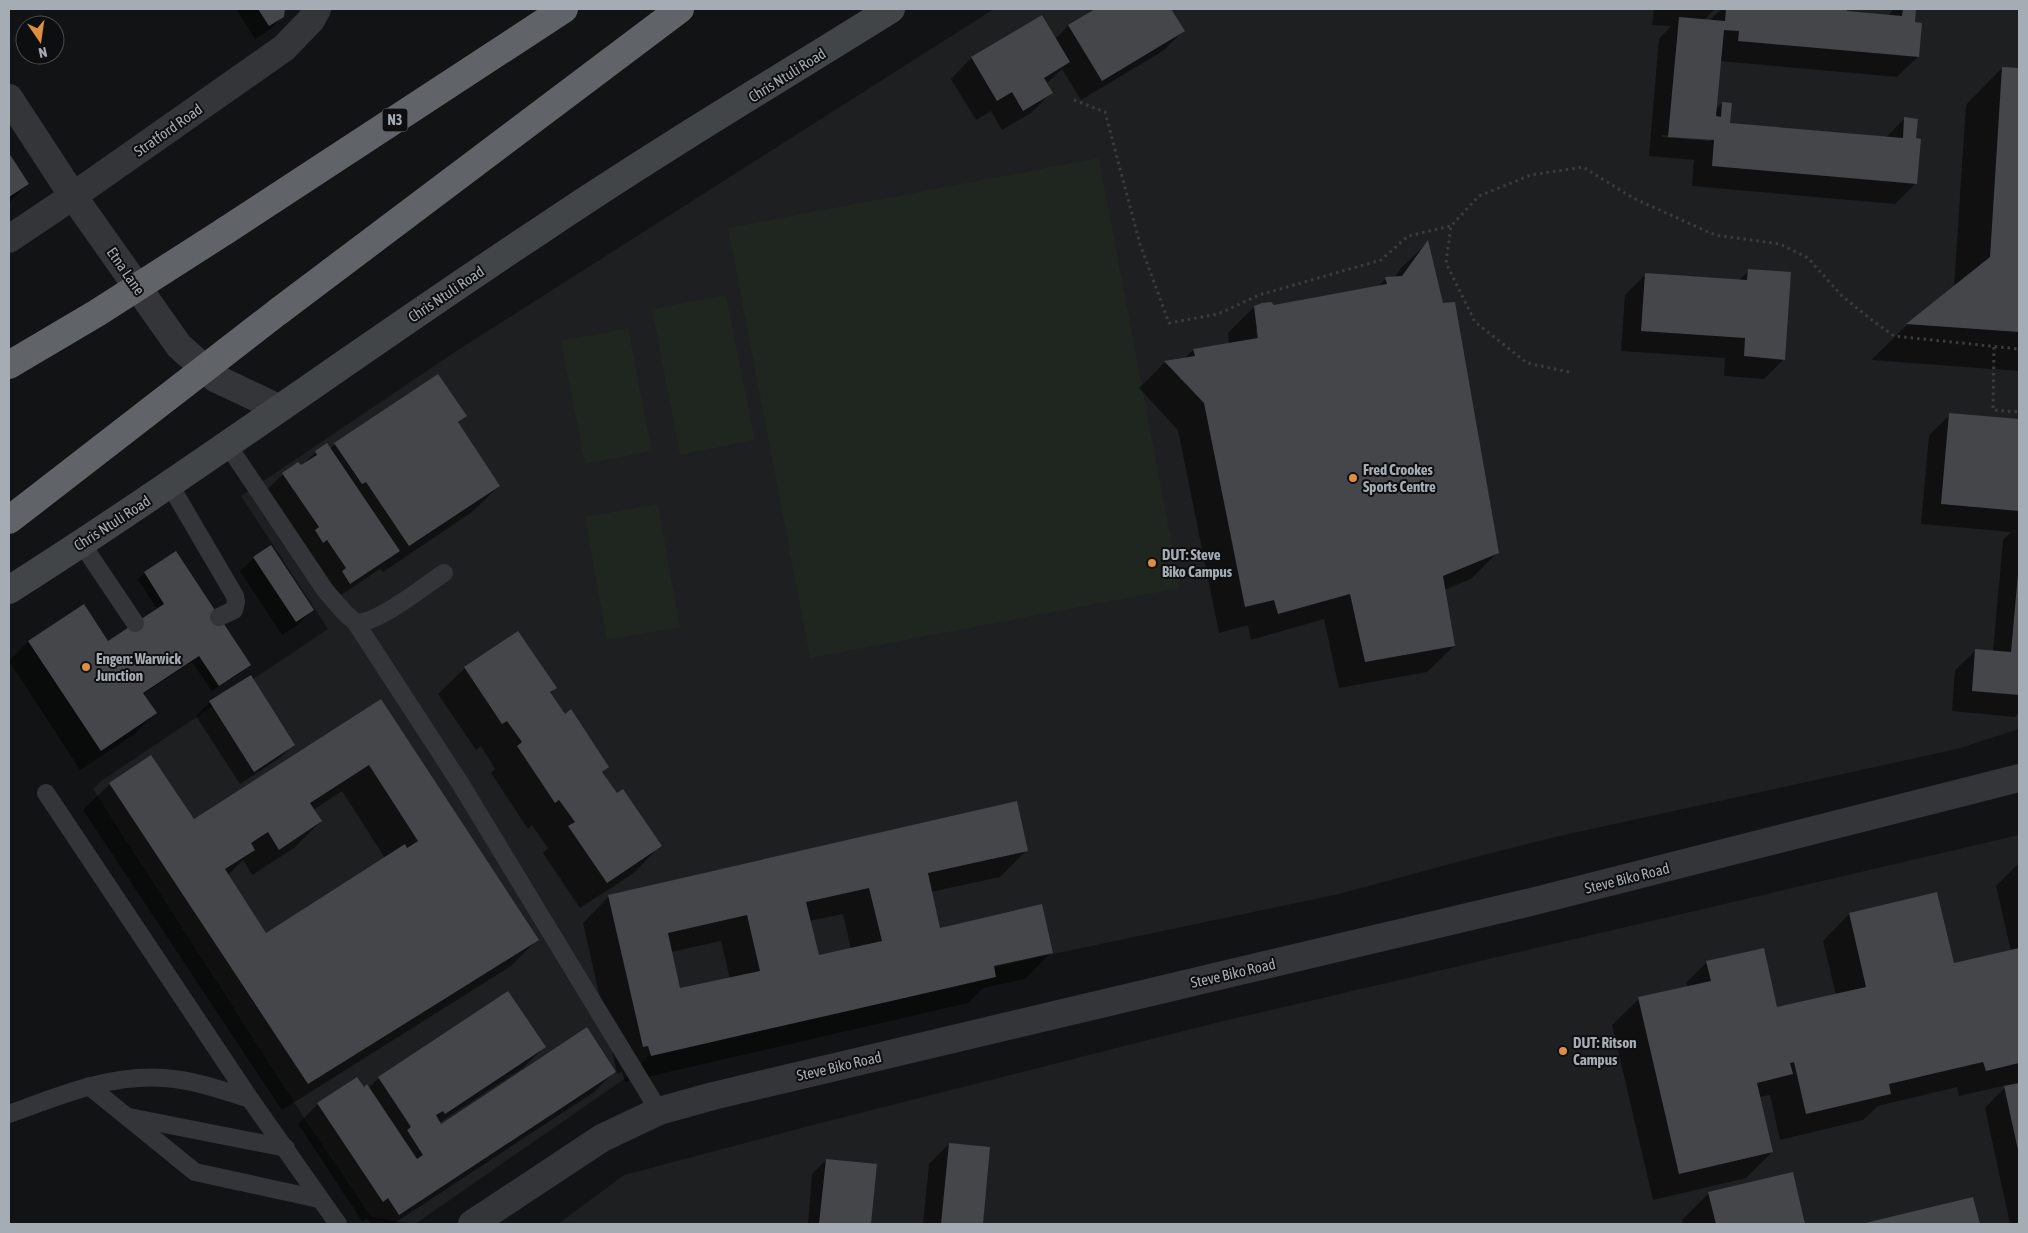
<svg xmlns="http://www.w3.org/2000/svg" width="2028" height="1233" font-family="'Asap Condensed',sans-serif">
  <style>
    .built { fill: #1e1f21 }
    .green { fill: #1f261f }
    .shadow { fill: #0007; fill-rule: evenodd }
    .building { fill: #444649; fill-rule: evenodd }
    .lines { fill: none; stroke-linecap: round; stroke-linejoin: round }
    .path { stroke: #3a3c3f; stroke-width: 3; stroke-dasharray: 2.5 4; stroke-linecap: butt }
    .service { stroke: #343538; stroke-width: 18 }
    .minor { stroke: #343538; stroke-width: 28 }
    .secondary { stroke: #424548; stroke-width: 28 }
    .motorway { stroke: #606469; stroke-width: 28 }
    .motorway-bridge { stroke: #606469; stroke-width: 28 }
    .poi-dot { fill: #de8e41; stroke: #0d0e0f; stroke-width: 2 }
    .labels { text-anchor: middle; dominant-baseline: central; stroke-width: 4; stroke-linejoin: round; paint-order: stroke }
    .shield { fill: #0d0e0f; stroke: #777d82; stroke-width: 1 }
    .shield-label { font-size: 14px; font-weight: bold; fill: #a5acb3 }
    .street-label { font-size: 15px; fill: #a5acb3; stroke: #0d0e0f }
    .poi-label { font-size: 15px; font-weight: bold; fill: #a5acb3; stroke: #0d0e0f; text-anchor: start }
  </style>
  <rect width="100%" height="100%" fill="#121314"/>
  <g class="built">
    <path d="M994 9H2019V729L1957 749 1555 837 1476 857 1339 894 1058 953 657 1045 636 1071 415 1224 371 1217 304 1118 93 789 101 781 328 629 241 496 458 350Z"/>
    <path d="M2019 835V1224H558L624 1175 809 1126 1215 1023Z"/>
  </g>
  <g class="green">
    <path d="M1099 158 1180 588 810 658 728 228Z"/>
    <path d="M726 295 755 440 680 455 652 309Z"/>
    <path d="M628 328 652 451 585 464 561 341Z"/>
    <path d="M658 504 680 627 607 640 585 517Z"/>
  </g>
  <g class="shadow">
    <path d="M236 9H284L283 16 269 30 255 39Z"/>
    <path d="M1097 9H1170L1183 31 1163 51 1081 100 1062 69 1046 84 1051 93 1031 113 1002 130 991 111 976 120 951 79 971 58 1042 17 1055 39 1068 26Z"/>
    <path d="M1654 9H1715L1704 20 1709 21 1721 9H1846V12L1888 16 1894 9H1915L1913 23 1918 57 1897 77 1720 61 1715 110 1722 103 1729 124 1885 138 1904 119 1915 139 1916 183 1895 204 1692 186 1694 160 1649 156 1659 39 1671 26 1652 25ZM1662 135 1711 139V141L1662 137Z"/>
    <path d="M2002 68 2019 69V371L1871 360 1907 325 1954 287 1966 105Z"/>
    <path d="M9 155 28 184 9 203Z"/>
    <path d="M1427 243 1498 552 1471 579 1444 590 1454 646 1427 672 1339 688 1324 619 1251 640 1248 625 1219 633 1178 430 1139 388 1165 362 1184 359 1193 350 1229 344 1228 333 1254 307H1274L1377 287 1386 279 1394 278 1401 268ZM1256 329H1258L1260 344H1258Z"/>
    <path d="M1749 271 1784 359 1764 379 1724 376 1725 358 1621 351 1625 295 1645 275 1738 281Z"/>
    <path d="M1950 415 2019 420V712L2015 717 1952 711 1955 670 1976 650 1993 651 2003 540 2011 532 1921 524 1929 435Z"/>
    <path d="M465 416 457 424 499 486 472 512 383 572 380 569 329 603 263 494 283 474 300 467 316 452 330 449 335 444Z"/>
    <path d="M175 553 249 664 243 671 212 691 192 662 143 694 155 713 135 734 80 770 9 661 29 641 108 642 158 610 138 580 144 573Z"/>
    <path d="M254 558 312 610 299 624 282 635 240 571Z"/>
    <path d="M518 632 555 688 550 694 565 715 608 767 602 773 617 795 660 846 634 873 580 908 543 853 548 848 532 825 528 829 491 773 495 769 481 746 476 750 438 694 465 668Z"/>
    <path d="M250 677 293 745 280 758 240 784 196 716 210 702Z"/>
    <path d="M381 701 537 940 511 966 282 1110 83 810 110 784 193 821ZM342 791 385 858 265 935 227 876 243 860 252 875 294 848 321 821 313 810Z"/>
    <path d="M1027 850 1000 877 931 892 939 929 1051 952 1025 979 983 988 968 1003 625 1082 622 1072 617 1073 583 923 609 896ZM843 914 851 949 818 957 809 921ZM721 941 730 979 679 990 671 952Z"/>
    <path d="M2019 863V1224H2010L1985 1108 2007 1085 1959 1096 1957 1087 1878 1106 1863 1120 1780 1140 1770 1095 1759 1097 1772 1152 1746 1178 1653 1200 1612 1025 1639 999 1688 987 1686 983 1707 962 1776 1009 1836 995 1823 941 1849 914 1937 893 1953 965 2011 951 1996 886Z"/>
    <path d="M544 1047 524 1067 439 1123 441 1125 615 1071 594 1092 393 1224H371L367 1218 362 1221 298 1124 318 1104 368 1088 379 1078Z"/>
    <path d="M949 1144 989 1148 982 1224H923L929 1164Z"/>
    <path d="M826 1160 875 1165 870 1224H808L812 1174Z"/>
    <path d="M1792 1174 1804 1224H1683L1682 1220 1709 1193Z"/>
    <path d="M1972 1199 1979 1224H1863Z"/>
  </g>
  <g class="building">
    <path d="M258 9H285L284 17 269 26Z"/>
    <path d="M1095 9H1171L1185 31 1102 81 1068 25Z"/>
    <path d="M1726 9 1835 10V9H1847V11L1902 16 1903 9H1916L1915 22 1922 23 1919 57 1738 41 1739 31 1724 30 1716 116 1721 117 1722 102 1732 103 1730 123 1903 138 1904 117 1918 119 1916 138 1921 139 1917 184 1712 166 1714 140 1668 137 1679 17 1725 21Z"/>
    <path d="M1042 15 1070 62 1044 78 1053 93 1023 111 1012 92 997 101 971 57Z"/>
    <path d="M2002 67 2019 68V332L1906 324 1990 257Z"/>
    <path d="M9 153 29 184 9 197Z"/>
    <path d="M1428 240 1443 303 1455 302 1499 553 1443 576 1455 646 1365 662 1350 594 1278 614 1274 600 1245 607 1204 403 1164 361 1195 356 1193 349 1258 338 1254 306 1262 303 1271 302 1274 305 1387 284 1385 277 1402 276Z"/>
    <path d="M1748 269 1791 272 1785 360 1744 356 1745 338 1641 331 1645 273 1747 280Z"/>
    <path d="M438 374 467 416 458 422 500 486 409 546 366 482 362 484 334 443Z"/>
    <path d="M1949 413 2019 419V511L1941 504Z"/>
    <path d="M327 443 400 551 350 584 342 571 346 568 327 540 323 543 315 530 319 527 282 473 298 462 301 465 317 455 315 451Z"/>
    <path d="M271 545 314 610 296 622 253 557Z"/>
    <path d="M176 551 251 665 219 686 199 656 143 693 157 713 101 751 28 641 84 604 108 641 164 604 144 572Z"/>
    <path d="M2018 574 2019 695 1972 691 1975 649 2011 652Z"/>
    <path d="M518 631 557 688 550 692 565 714 571 709 609 767 602 772 617 793 623 789 662 846 607 883 568 826 575 822 559 800 555 803 517 746 522 742 507 721 502 724 464 667Z"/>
    <path d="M251 675 295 745 254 772 209 701Z"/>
    <path d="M381 699 539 940 308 1084 109 783 151 755 194 819ZM369 765 418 841 407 848 405 844 266 933 225 869 255 850 251 843 268 832 279 850 322 821 310 803Z"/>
    <path d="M1017 801 1028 851 928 873 940 928 1042 904 1053 953 994 966 996 977 651 1056 648 1046 643 1047 608 895ZM869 888 882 941 819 955 806 902ZM747 915 760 971 680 988 668 933Z"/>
    <path d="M1937 892 1954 963 2019 948V1063L1986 1071 1983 1062 1889 1084 1891 1094 1806 1114 1794 1062 1790 1063 1793 1074 1757 1083 1773 1152 1679 1174 1638 997 1711 981 1706 961 1764 948 1777 1007 1866 987 1849 913Z"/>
    <path d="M508 991 546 1047 445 1114 443 1111 436 1115 441 1124 587 1027 616 1072 399 1215 388 1198 383 1202 317 1103 357 1077 364 1087 367 1084 417 1159 423 1155 407 1130 411 1127 378 1077Z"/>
    <path d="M2019 1083V1150H2018L2004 1086Z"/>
    <path d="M949 1143 990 1147 983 1224H941Z"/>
    <path d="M826 1159 877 1164 871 1224H819Z"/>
    <path d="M1793 1172 1805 1224H1716L1708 1192Z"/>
    <path d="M1973 1197 1980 1224H1861Z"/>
  </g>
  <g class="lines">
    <g class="path">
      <path d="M1074 100 1105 112 1140 244 1169 323 1218 314 1259 295 1381 260 1408 236 1451 226"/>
      <path d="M1994 347 1993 410 2019 412"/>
      <path d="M1569 372 1527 363 1475 322 1446 263 1451 226 1479 196 1531 175 1583 167 1633 198 1715 235 1780 244 1808 258 1842 296 1873 321 1894 336 2019 349"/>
    </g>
    <g class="service">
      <path d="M227 444 325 590 343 611 356 623C379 623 424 586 444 573"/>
      <path d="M170 485 235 596 236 602 234 610 219 617"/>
      <path d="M82 544 135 623"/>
      <path d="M356 623 460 783 659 1111"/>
      <path d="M46 793 250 1099 338 1224"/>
      <path d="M89 1086 195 1172 319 1199"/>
      <path d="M9 1114C59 1096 110 1074 164 1078 194 1080 222 1090 250 1099"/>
      <path d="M129 1117 286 1148"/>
    </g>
    <g class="minor">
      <path d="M9 98 73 196 179 346 215 378 278 408"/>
      <path d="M9 239 73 196 284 48 311 20 317 9"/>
      <path d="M472 1224 602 1138 659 1111 713 1096 1531 902 2019 778"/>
    </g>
    <path class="secondary" d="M9 590C190 475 362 348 541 230 655 153 774 82 891 9"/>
    <g class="motorway">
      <path d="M225 231 564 9"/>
      <path d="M279 311 680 9"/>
    </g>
    <g class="motorway-bridge">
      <path d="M9 365 97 313 225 231"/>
      <path d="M9 520 279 311"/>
    </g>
  </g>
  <g class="poi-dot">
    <circle cx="1353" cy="478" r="5"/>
    <circle cx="1152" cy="563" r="5"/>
    <circle cx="86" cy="667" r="5"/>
    <circle cx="1563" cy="1051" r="5"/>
  </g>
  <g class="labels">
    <rect class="shield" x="382.5" y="108.5" width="25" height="23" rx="4"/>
    <g class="shield-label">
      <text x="395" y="120">N3</text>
    </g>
    <g class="street-label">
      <text transform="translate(787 75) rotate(-32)">Chris Ntuli Road</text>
      <text transform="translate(168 130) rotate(-35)">Stratford Road</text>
      <text transform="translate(126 271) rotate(55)">Etna Lane</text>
      <text transform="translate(446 294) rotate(-34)">Chris Ntuli Road</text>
      <text transform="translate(112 523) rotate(-33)">Chris Ntuli Road</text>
      <text transform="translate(1627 878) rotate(-14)">Steve Biko Road</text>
      <text transform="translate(1233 973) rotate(-13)">Steve Biko Road</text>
      <text transform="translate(839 1066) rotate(-13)">Steve Biko Road</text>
    </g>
    <g class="poi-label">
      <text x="1363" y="469">Fred Crookes<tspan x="1363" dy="17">Sports Centre</tspan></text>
      <text x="1162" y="554">DUT: Steve<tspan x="1162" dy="17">Biko Campus</tspan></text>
      <text x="96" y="658">Engen: Warwick<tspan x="96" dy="17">Junction</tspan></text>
      <text x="1573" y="1042">DUT: Ritson<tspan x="1573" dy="17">Campus</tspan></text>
    </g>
  </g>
  <rect width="2028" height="1233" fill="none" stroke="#a5acb3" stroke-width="20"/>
  <g transform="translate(40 40) rotate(167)"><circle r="24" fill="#0d0e0f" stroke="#4a4d51"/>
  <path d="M0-4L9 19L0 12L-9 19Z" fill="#de8e41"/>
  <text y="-8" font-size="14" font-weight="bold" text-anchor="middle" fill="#a5acb3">N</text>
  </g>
</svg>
